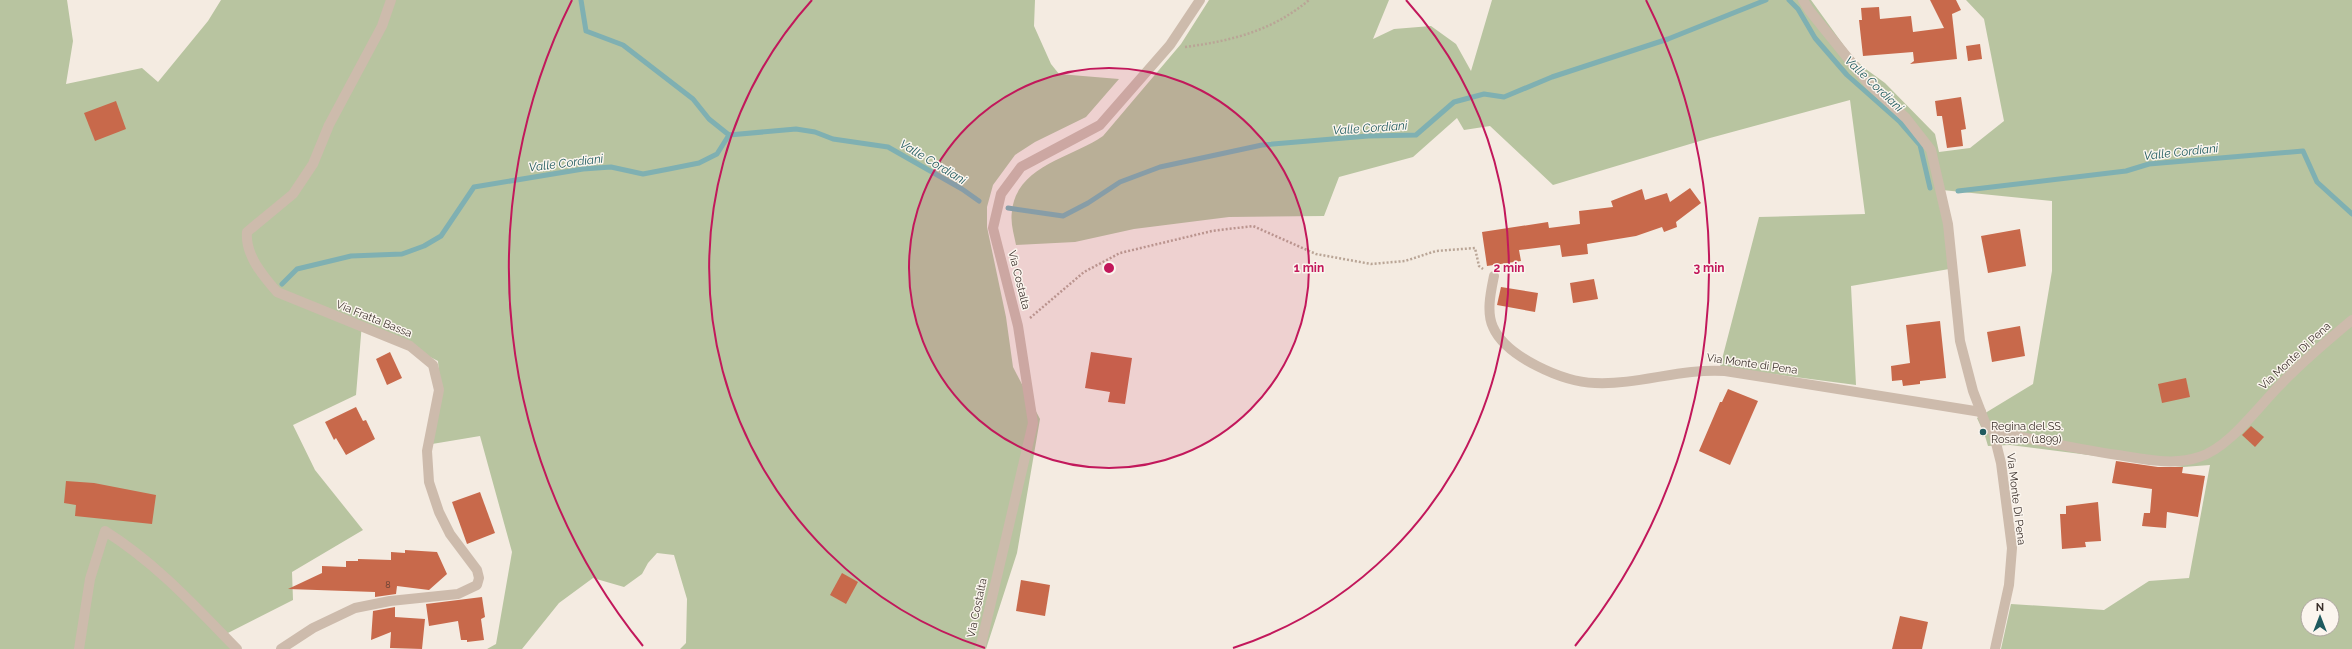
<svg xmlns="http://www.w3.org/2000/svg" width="2352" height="649" font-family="Raleway,sans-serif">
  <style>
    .green { fill: #b8c4a0; fill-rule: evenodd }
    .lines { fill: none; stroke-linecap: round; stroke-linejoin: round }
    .stream { stroke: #7fb0b2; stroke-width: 5 }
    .building { fill: #c8694b }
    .path { stroke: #b9a596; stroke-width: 2.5; stroke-dasharray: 2 2; stroke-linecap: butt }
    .minor { stroke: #cdbbac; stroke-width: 10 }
    .ring { fill: none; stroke: #c2185b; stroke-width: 2 }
    .poi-dot { fill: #1f5a5e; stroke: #fbf5ee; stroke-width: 1.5 }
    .labels { text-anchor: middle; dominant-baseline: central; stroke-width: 3; stroke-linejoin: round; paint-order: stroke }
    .number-label { font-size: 9px; fill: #5e3e33 }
    .street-label { font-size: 11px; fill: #3b302b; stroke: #fbf5ee }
    .poi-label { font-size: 11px; fill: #3b302b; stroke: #fbf5ee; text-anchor: start }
    .water-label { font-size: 12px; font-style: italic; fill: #1f5a5e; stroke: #fbf5ee }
    .centre { fill: #c2185b; stroke: #fbf5ee; stroke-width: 2 }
    .ring-label { font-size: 12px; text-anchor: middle; font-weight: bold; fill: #c2185b; stroke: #fbf5ee; stroke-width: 3; stroke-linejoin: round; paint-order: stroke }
  </style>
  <rect width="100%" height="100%" fill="#f4ebe1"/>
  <g class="green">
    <path d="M0 0H67L73 41 66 84 142 68 158 82 208 21 221 0H1035L1034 26 1051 64 1059 74 1119 79 1086 117 1035 142 1015 155 993 185 987 207V227L1006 317 1013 367 1040 419 1017 553 986 649H680L686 643 687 599 674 555 657 553 648 563 642 574 624 587 593 578 559 603 522 649H487L496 644 512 552 480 436 432 444 441 401 438 361 362 323 356 395 293 425 315 470 363 530 292 572 293 600 224 635 241 649H0Z"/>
    <path d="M1209 0H1389L1373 39 1394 29 1431 26 1456 44 1471 71 1492 0H1811L1850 54 1863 67 1885 83 1935 134 1939 152 1970 148 2004 121 1984 19 1966 0H2352V649H2001L2011 604 2104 610 2149 581 2189 578 2210 465 2183 467 2010 445 1988 446 1985 436 1982 437 1979 430 1982 429 1977 418 2033 384 2052 271V201L1942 190 1955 268 1851 286 1856 385 1720 367 1759 217 1865 214 1850 100 1710 138 1553 185 1490 126 1464 130 1457 118 1413 157 1339 177 1324 216 1229 217 1134 229 1075 242 1016 245C1014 234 1010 222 1012 211 1017 165 1072 158 1103 136L1181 44ZM2308 605H2332V629H2308Z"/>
  </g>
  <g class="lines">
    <g class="stream">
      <path d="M581 0 586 31 623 45 693 99 709 119 729 135"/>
      <path d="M1789 0 1798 9 1815 38 1847 75 1900 122 1920 145 1930 188"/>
      <path d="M1958 191 2126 171 2149 164 2303 151 2317 182 2352 214"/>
      <path d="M1008 208 1063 216 1088 203 1120 182 1160 167 1262 145 1368 136 1416 135 1454 102 1484 94 1504 97 1552 77 1668 39 1766 0"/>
      <path d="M282 284 297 269 351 256 402 254 424 246 441 236 474 187 583 169 611 167 643 174 669 169 699 163 717 154 729 135 796 129 815 132 833 139 888 147 962 189 979 201"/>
    </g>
  </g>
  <g class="building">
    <path d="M1930 0H1956L1961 10 1952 14 1957 59 1910 64 1914 61 1913 52 1863 56 1859 20H1862L1861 8 1879 7 1880 19 1911 16 1913 32 1944 28Z"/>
    <path d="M1980 44 1982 59 1968 61 1966 46Z"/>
    <path d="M1961 97 1966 129 1961 130 1963 146 1947 148 1942 116H1937L1935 101Z"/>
    <path d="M116 101 126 129 95 141 84 113Z"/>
    <path d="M1690 188 1701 203 1676 222 1677 227 1664 232 1662 227 1636 236 1587 244 1588 254 1562 257 1560 245 1519 250 1521 261 1487 266 1482 232 1548 222 1549 228 1580 224 1579 211 1613 207 1611 201 1642 189 1645 200 1667 193 1670 202Z"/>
    <path d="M2020 229 2026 266 1988 273 1981 236Z"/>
    <path d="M1594 279 1598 299 1573 303 1570 283Z"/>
    <path d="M1501 287 1538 293 1535 312 1497 305Z"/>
    <path d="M1940 321 1946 378 1920 381V384L1903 386 1902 380 1892 381 1891 366 1910 363 1906 325Z"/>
    <path d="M2020 326 2025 356 1992 362 1987 332Z"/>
    <path d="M390 352 402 378 387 385 376 359Z"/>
    <path d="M1091 352 1132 358 1125 404 1108 402 1110 392 1085 388Z"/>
    <path d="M2186 378 2190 397 2162 403 2158 384Z"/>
    <path d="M1728 389 1758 401 1730 465 1699 451 1720 402H1722Z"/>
    <path d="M356 407 363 421 366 420 375 439 346 455 336 438 334 440 325 422Z"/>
    <path d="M2251 426 2264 437 2255 447 2242 435Z"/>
    <path d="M2116 461 2158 467H2183L2182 473 2205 476 2198 517 2167 512 2166 528 2142 526 2144 513H2150L2152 489 2112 483Z"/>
    <path d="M66 481 94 483 156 495 152 524 75 516 76 505 64 503Z"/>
    <path d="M480 492 495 533 467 544 452 502Z"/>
    <path d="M2098 502 2101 541 2085 542 2086 547 2062 549 2060 514H2066V506Z"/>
    <path d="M405 550 437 552 447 574 429 590 397 586 396 594 375 597V592L288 589 322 573V566L346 567V561H358V559L391 560V552L405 553Z"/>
    <path d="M842 573 858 582 846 604 830 595Z"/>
    <path d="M1021 580 1050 585 1045 616 1016 611Z"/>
    <path d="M482 597 485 617 481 619 484 640 467 642V640H461L458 621 429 626 426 604Z"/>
    <path d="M395 607V617L425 619 422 649 390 648 391 632 371 640 373 611Z"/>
    <path d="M1900 616 1928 622 1922 649H1892Z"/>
  </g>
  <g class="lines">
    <g class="path">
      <path d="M1185 47C1231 41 1272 31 1309 0"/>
      <path d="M1030 318 1084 272 1120 253 1212 231 1253 226 1316 254 1371 264 1405 261 1436 251 1475 248 1479 266 1483 269"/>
    </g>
    <g class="minor">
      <path d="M1803 0 1809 10 1868 83 1906 118 1931 150 1948 224 1960 341 1973 391 1986 425 1993 431"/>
      <path d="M1494 276C1491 291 1486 312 1493 327 1506 357 1563 382 1595 383 1639 385 1681 368 1725 371L1981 412"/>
      <path d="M1993 431C2035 440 2076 449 2118 455 2144 459 2174 466 2199 457 2229 448 2258 407 2280 385 2302 362 2328 340 2352 320"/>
      <path d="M1993 431 2001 463 2012 548 2009 585 1995 649"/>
      <path d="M79 649 90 579 105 531C156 563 195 606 237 649"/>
      <path d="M281 649 313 628 355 608 390 601 458 594 477 585 479 578 477 570 450 534 439 512 429 482 427 451 439 390 433 365 410 346 277 292C263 276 245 255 247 232L293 194 313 164 329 125 382 26 391 0"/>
      <path d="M980 649 1033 423 1018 326 993 228 1001 194 1021 167 1100 125 1170 45 1200 0"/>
    </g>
  </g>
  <circle cx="1109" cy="268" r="200" fill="#c2185b" fill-opacity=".12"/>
  <g class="ring">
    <circle cx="1109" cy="268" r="200"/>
    <path d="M985 648A400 400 0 0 1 812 0M1406 0A400 400 0 0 1 1233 648"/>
    <path d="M643 646A600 600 0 0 1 572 0M1646 0A600 600 0 0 1 1575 646"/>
  </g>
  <circle class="poi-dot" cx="1983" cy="432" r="4"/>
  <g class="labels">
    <g class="number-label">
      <text x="388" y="585">8</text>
    </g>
    <g class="street-label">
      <text transform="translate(1019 280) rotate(76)">Via Costalta</text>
      <text transform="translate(374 319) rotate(22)">Via Fratta Bassa</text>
      <text transform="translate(2295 356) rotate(-43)">Via Monte Di Pena</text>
      <text transform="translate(1752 364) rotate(8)">Via Monte di Pena</text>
      <text transform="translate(2016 499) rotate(83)">Via Monte Di Pena</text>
      <text transform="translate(977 608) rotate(-78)">Via Costalta</text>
    </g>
    <g class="poi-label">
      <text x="1991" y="426">Regina del SS.<tspan x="1991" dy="13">Rosario (1899)</tspan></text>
    </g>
    <g class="water-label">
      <text transform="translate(1874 84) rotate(43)">Valle Cordiani</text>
      <text transform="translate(1370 128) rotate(-4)">Valle Cordiani</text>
      <text transform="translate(2181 152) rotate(-6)">Valle Cordiani</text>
      <text transform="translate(933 162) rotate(31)">Valle Cordiani</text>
      <text transform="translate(566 163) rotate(-7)">Valle Cordiani</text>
    </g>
  </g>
  <circle cx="1109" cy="268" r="6" class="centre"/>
  <g class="ring-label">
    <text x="1309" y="272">1 min</text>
    <text x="1509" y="272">2 min</text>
    <text x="1709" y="272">3 min</text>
  </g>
  <g transform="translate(2320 617)"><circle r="19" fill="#fbf5ee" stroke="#aea6a0"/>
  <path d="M0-3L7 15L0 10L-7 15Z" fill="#1f5a5e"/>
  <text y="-6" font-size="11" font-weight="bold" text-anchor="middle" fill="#3b302b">N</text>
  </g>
</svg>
